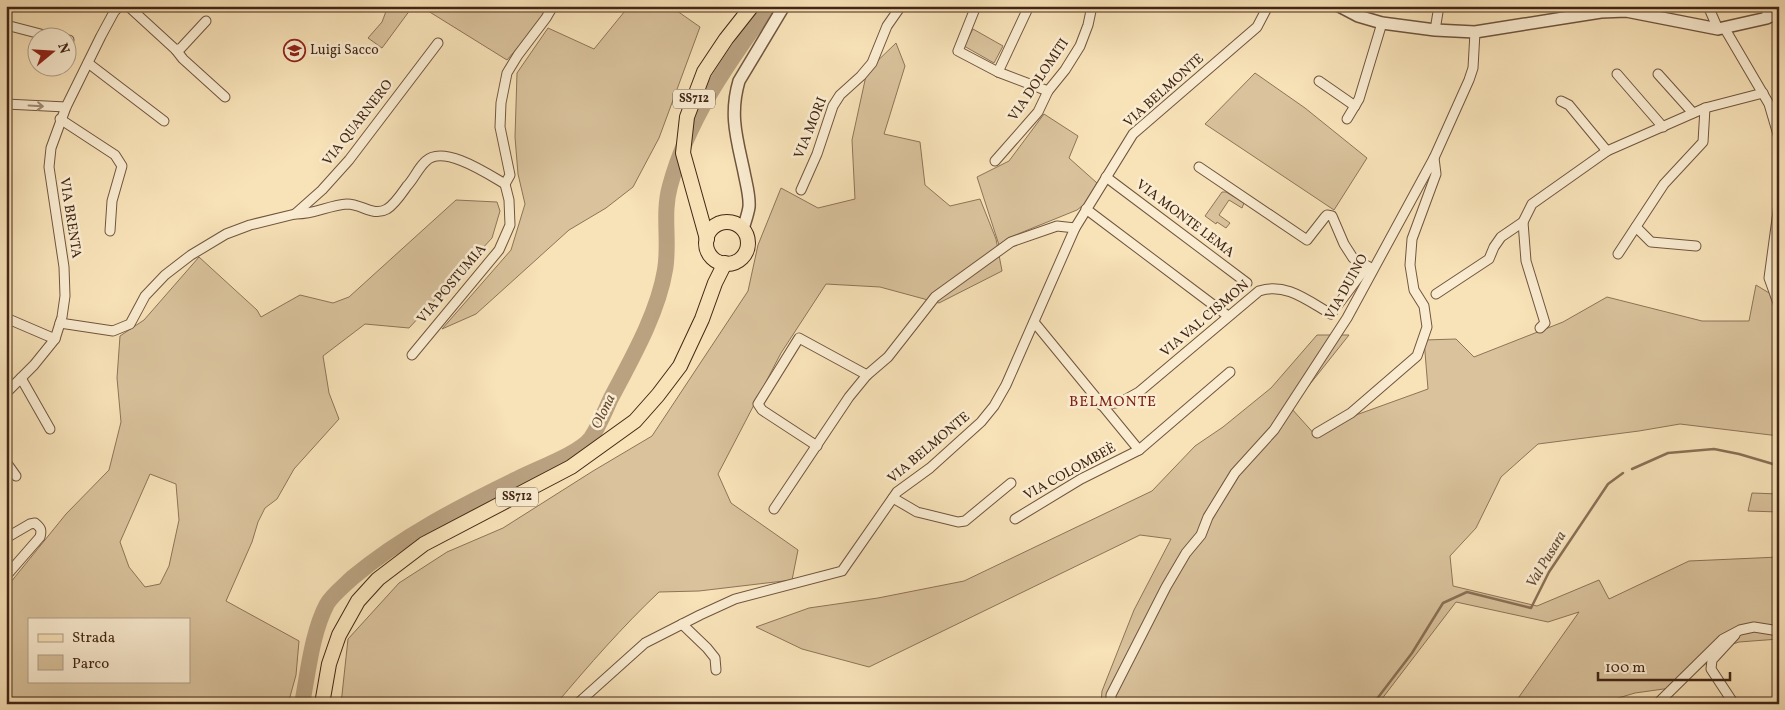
<svg xmlns="http://www.w3.org/2000/svg" width="1785" height="710" font-family="Vollkorn,serif">
  <style>
    .green { fill: #d9c29c; stroke: #8e7458; fill-rule: evenodd }
    .lines { fill: none; stroke-linecap: round; stroke-linejoin: round }
    .stream { stroke: #8a7056; stroke-width: 2.5 }
    .river { stroke: #baa281; stroke-width: 16 }
    .minor-casing { stroke: #70553e; stroke-width: 11 }
    .tertiary-casing { stroke: #70553e; stroke-width: 14 }
    .primary-casing { stroke: #422615; stroke-width: 16 }
    .minor { stroke: #faecd1; stroke-width: 9 }
    .tertiary { stroke: #faecd1; stroke-width: 11 }
    .primary { stroke: #f8e2b8; stroke-width: 14 }
    .oneway { stroke: #9e8973 }
    .labels { text-anchor: middle; dominant-baseline: central; stroke-width: 5; stroke-linejoin: round; paint-order: stroke }
    .shield { fill: #faecd1; stroke: #79614d; stroke-width: 1 }
    .shield-label { font-size: 12px; font-weight: bold; fill: #422615 }
    .poi-label { font-size: 14px; fill: #422615; stroke: #faecd1; text-anchor: start }
    .street-label { font-size: 14px; fill: #422615; stroke: #faecd1 }
    .neighbourhood-label { font-size: 15px; letter-spacing: 1px; fill: #7a1f14; stroke: #faecd1 }
    .water-label { font-size: 15px; font-style: italic; fill: #664b35; stroke: #faecd1 }
  </style>
  <rect width="100%" height="100%" fill="#f8e2b8"/>
  <filter id="stains"><feTurbulence type="fractalNoise" baseFrequency=".004" numOctaves="4"/><feColorMatrix values="0 0 0 0 .2 0 0 0 0 .09 0 0 0 0 .02 0 0 0 .5 -.17"/></filter>
  <radialGradient id="worn" r=".72"><stop offset=".6" stop-color="#630" stop-opacity="0"/><stop offset="1" stop-color="#630" stop-opacity=".3"/></radialGradient>
  <g class="green">
    <path d="M388 6H413L382 48 368 38 382 22Z"/>
    <path d="M420 6H549L544 17 507 60Z"/>
    <path d="M629 6H670L700 27 659 138 633 187 606 208 569 230 476 314 442 329 511 250 525 204 518 174 515 137 517 73 548 28 594 49Z"/>
    <path d="M973 29 1003 46 994 63 964 46Z"/>
    <path d="M896 43 905 66 884 134 920 142 925 185 950 206 980 199 996 239 1002 271 939 303 880 287 826 284 781 353 718 474 731 503 798 550 792 580 699 591 659 592C622 627 589 665 556 704H341L348 639 399 583 447 552 503 528 593 471 652 436 748 291 758 245 781 188 818 208 855 199 852 140 867 71Z"/>
    <path d="M1255 73 1305 108 1367 158 1334 210 1205 124Z"/>
    <path d="M1044 114 1078 136 1069 158 1097 183 1086 203 1077 210 1008 238 999 245 977 177 1009 161Z"/>
    <path d="M1222 192H1226L1244 203 1242 208 1229 200 1219 215 1230 223 1226 228 1217 222 1216 224 1205 216Z"/>
    <path d="M456 200 497 202 500 211 492 238 409 328 365 324 323 356 329 393 339 419 294 469 277 499 265 508 258 522 252 542 226 601 299 641 296 675 288 704H6V588L66 514 109 470 121 422 117 378 120 336 144 320 199 257 257 310 261 317 300 295 333 303 349 297ZM150 474 176 484 179 520 169 566 160 584 145 587 129 567 120 542ZM29 619H189V681H29Z"/>
    <path d="M1756 285 1779 299V436L1680 424 1639 431 1538 444 1501 477 1476 528 1450 556 1453 586 1537 606 1599 580 1609 599 1689 561 1779 557V639L1739 642 1727 646 1678 687 1635 693 1615 699 1608 704H1514L1579 612 1548 622 1456 602 1378 704H1101L1102 691 1134 610 1171 539 1140 535 869 667 802 649 756 627 809 608 878 598 964 581 1152 491 1195 446 1223 427 1271 388 1317 335H1349L1291 408 1317 437 1356 415 1428 389 1424 340 1456 339 1474 357 1563 322 1607 297 1702 321H1749Z"/>
    <path d="M1752 493 1779 494V512L1748 511Z"/>
  </g>
  <g class="lines">
    <g class="stream">
      <path d="M1632 469 1668 453 1714 449 1739 454 1773 464"/>
      <path d="M1373 704 1412 653 1443 603 1467 592 1531 608 1549 572 1608 484 1623 473"/>
    </g>
    <path class="river" d="M302 704C308 673 312 632 327 604 333 594 344 586 352 578 401 537 459 507 517 479 536 469 579 454 591 438 599 426 605 411 611 398 631 360 658 313 665 270 670 242 662 214 670 186 688 118 729 62 769 6"/>
    <defs>
      <g id="minor">
        <path d="M128 6 176 50 181 48 206 21"/>
        <path d="M976 6 958 51 998 72 1048 91"/>
        <path d="M1357 6 1358 16"/>
        <path d="M1708 6 1718 29"/>
        <path d="M1767 6V18L1779 16"/>
        <path d="M6 25 56 38"/>
        <path d="M1725 29 1769 104 1779 138"/>
        <path d="M1435 30 1439 6"/>
        <path d="M68 40H69"/>
        <path d="M176 50 183 59 225 97"/>
        <path d="M88 63 164 121"/>
        <path d="M998 72 1029 6"/>
        <path d="M1617 74 1663 127"/>
        <path d="M1658 74 1693 113"/>
        <path d="M1319 81 1355 106"/>
        <path d="M1561 101 1569 105 1607 151"/>
        <path d="M6 104 66 107"/>
        <path d="M60 119 115 155 122 166 112 201 110 231"/>
        <path d="M1347 119 1359 99 1382 23"/>
        <path d="M995 161 1038 112 1048 91 1065 70 1080 46 1088 25 1092 6"/>
        <path d="M1199 167 1307 240 1325 217 1327 215 1332 216 1344 244 1353 258 1371 268"/>
        <path d="M1106 177 1247 283"/>
        <path d="M801 190 817 154 833 106 840 95 861 76 872 63 887 26 901 6"/>
        <path d="M1779 204 1769 278 1779 306"/>
        <path d="M1086 209 1228 316"/>
        <path d="M295 214C313 215 329 205 347 204 362 204 373 217 387 209 395 204 402 193 407 186 414 179 418 168 426 161 443 144 488 174 505 184"/>
        <path d="M1523 222 1526 261 1545 323 1540 328"/>
        <path d="M1636 227 1651 242 1696 246"/>
        <path d="M1618 254 1664 184 1703 142 1705 108"/>
        <path d="M1436 294 1489 259 1494 247 1501 237 1523 222 1532 204 1607 151 1705 108 1763 93"/>
        <path d="M6 318 55 339 62 317 65 296 64 267 49 167 51 148 66 107 101 36 114 12 119 6"/>
        <path d="M1034 322 1139 450"/>
        <path d="M60 323 113 331 130 324 145 296 165 275 191 255 226 234 250 225 295 214 322 190 349 160 438 43"/>
        <path d="M412 355 499 250 510 225 509 200 505 184 510 175 500 127 501 103 507 73 518 55 546 18 553 6"/>
        <path d="M21 378 50 429"/>
        <path d="M6 393 34 365 55 339"/>
        <path d="M1101 405 1121 402 1139 392 1259 291C1286 282 1308 301 1331 314L1367 266"/>
        <path d="M1317 433 1351 413 1417 356 1427 327 1424 306 1414 290 1410 265 1412 239 1436 174 1434 158"/>
        <path d="M817 446 762 410 758 404 799 338 867 375"/>
        <path d="M6 462 16 476"/>
        <path d="M893 498 917 512 958 522 965 521 1011 483"/>
        <path d="M774 509 849 397 867 375 888 357 935 297 1011 242 1057 226 1075 228"/>
        <path d="M1015 519 1081 479 1139 450 1230 372"/>
        <path d="M6 538 30 524 35 523C41 528 42 530 40 537L6 576"/>
        <path d="M682 624 707 648 715 658 716 670"/>
        <path d="M577 704 645 643 700 615 735 599 842 571 897 492 930 468 981 422 994 406 1006 385 1075 228 1133 134 1257 27 1268 6"/>
        <path d="M1111 704V695L1166 587 1186 553 1201 535 1208 517 1235 473 1274 430 1347 318 1434 158 1469 80 1473 68 1475 32"/>
        <path d="M1657 704 1723 639 1740 630 1754 627 1779 631"/>
        <path d="M1734 704 1711 669 1712 660 1735 635"/>
      </g>
      <g id="tertiary">
        <path d="M1339 6 1358 16 1382 23 1435 30 1475 32 1601 12 1626 11 1718 29 1767 18"/>
        <path d="M743 229C745 222 748 214 749 207 750 196 746 183 744 172 737 139 729 115 739 81L784 6"/>
      </g>
      <g id="primary">
        <circle cx="727" cy="243" r="21"/>
        <path d="M707 239 683 153 687 117 704 72 726 39 752 6"/>
        <path d="M322 704 329 664 339 635 358 601 378 579 424 544 571 467 635 421 658 395 680 366 702 319 715 283 725 263"/>
      </g>
    </defs>
    <use href="#minor" class="minor-casing"/>
    <use href="#tertiary" class="tertiary-casing"/>
    <use href="#primary" class="primary-casing"/>
    <use href="#minor" class="minor"/>
    <use href="#tertiary" class="tertiary"/>
    <use href="#primary" class="primary"/>
  </g>
  <defs><path id="oneway-shaft" d="M-6 0H5M1.5-3L5.5 0L1.5 3" fill="none" stroke-width="1.6" stroke-linecap="round" stroke-linejoin="round" transform="scale(1.25)"/></defs>
  <use class="oneway" href="#oneway-shaft" transform="translate(36 106) rotate(3)"/>
  <defs>
    <symbol id="school-ring" viewBox="-11 -11 22 22"><circle r="9.5" fill="#faecd1" stroke="#8f2418" stroke-width="1.5"/><path d="M0-5L7-2L0 1L-7-2ZM-4 1L0 2.5L4 1V4Q0 6-4 4Z" fill="#8f2418"/></symbol>
  </defs>
  <g fill-rule="evenodd">
    <use href="#school-ring" x="282" y="38" width="25" height="25"/>
  </g>
  <g class="labels">
    <g class="shield">
      <rect x="673" y="89.5" width="42" height="19" rx="4"/>
      <rect x="496" y="487.5" width="42" height="19" rx="4"/>
    </g>
    <g class="shield-label">
      <text x="694" y="99">SS712</text>
      <text x="517" y="497">SS712</text>
    </g>
    <g class="poi-label">
      <text x="310" y="50">Luigi Sacco</text>
    </g>
    <g class="street-label">
      <text transform="translate(1039 80) rotate(-56)">VIA DOLOMITI</text>
      <text transform="translate(1164 91) rotate(-42)">VIA BELMONTE</text>
      <text transform="translate(358 123) rotate(-52)">VIA QUARNERO</text>
      <text transform="translate(811 128) rotate(-68)">VIA MORI</text>
      <text transform="translate(70 218) rotate(81)">VIA BRENTA</text>
      <text transform="translate(1185 219) rotate(37)">VIA MONTE LEMA</text>
      <text transform="translate(452 284) rotate(-50)">VIA POSTUMIA</text>
      <text transform="translate(1347 287) rotate(-61)">VIA DUINO</text>
      <text transform="translate(1205 319) rotate(-40)">VIA VAL CISMON</text>
      <text transform="translate(929 448) rotate(-40)">VIA BELMONTE</text>
      <text transform="translate(1070 472) rotate(-29)">VIA COLOMBEÈ</text>
    </g>
    <g class="neighbourhood-label">
      <text x="1113" y="402">BELMONTE</text>
    </g>
    <g class="water-label">
      <text transform="translate(604 412) rotate(-64)">Olona</text>
      <text transform="translate(1547 560) rotate(-59)">Val Pusara</text>
    </g>
  </g>
  <rect width="1785" height="710" fill="none" stroke="#f8e2b8" stroke-width="25"/>
  <rect x="8" y="8" width="1770" height="695" fill="none" stroke="#422615" stroke-width="2.5"/>
  <rect x="12" y="12" width="1760" height="685" fill="none" stroke="#422615"/>
  <rect x="28" y="618" width="162" height="65" fill="#faecd1" stroke="#b09d86"/>
  <rect x="38" y="634" width="25" height="8" fill="#f8e2b8" stroke="#b09d86"/>
  <text x="72" y="642" font-size="15" fill="#422615">Strada</text>
  <rect x="38" y="655" width="25" height="15" fill="#d9c29c" stroke="#b09d86"/>
  <text x="72" y="668" font-size="15" fill="#422615">Parco</text>
  <g transform="translate(52 52) rotate(72)"><circle r="24" fill="#faecd1" stroke="#b09d86"/>
  <path d="M0-4L9 19L0 12L-9 19Z" fill="#8f2418"/>
  <text y="-8" font-size="14" font-weight="bold" text-anchor="middle" fill="#422615">N</text>
  </g>
  <path d="M1598 672v8h132v-8" fill="none" stroke="#422615" stroke-width="2.5"/>
  <text x="1605" y="672" font-size="15" fill="#422615" stroke="#faecd1" stroke-width="4" paint-order="stroke">100 m</text>
  <rect width="100%" height="100%" filter="url(#stains)"/>
  <rect width="100%" height="100%" fill="url(#worn)"/>
</svg>
